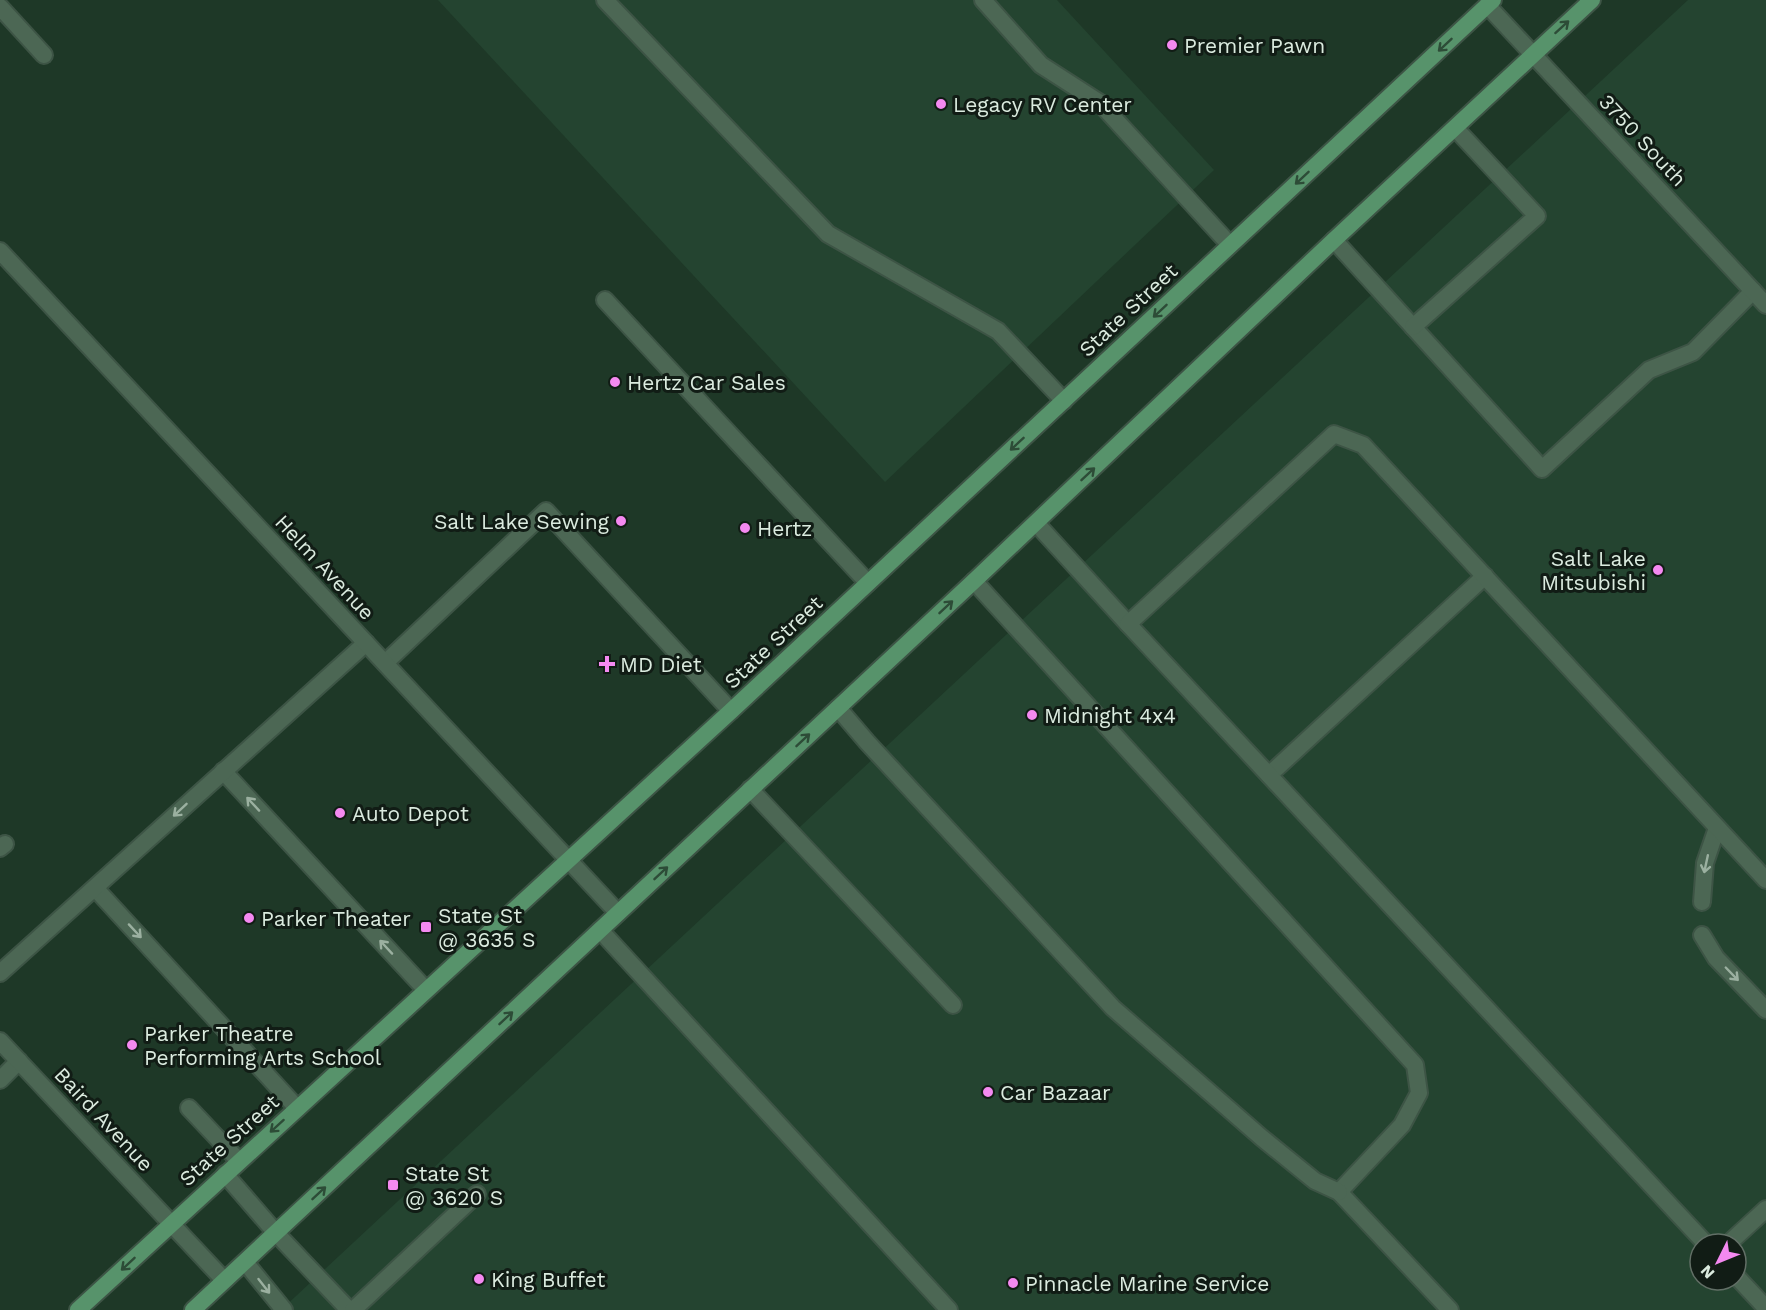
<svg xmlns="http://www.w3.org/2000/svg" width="1766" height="1310" font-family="'Work Sans',sans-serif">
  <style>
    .built { fill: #244430; fill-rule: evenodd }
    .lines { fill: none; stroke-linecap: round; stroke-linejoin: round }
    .service-casing { stroke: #3d5445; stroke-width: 20 }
    .minor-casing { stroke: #3d5445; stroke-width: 20 }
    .primary-casing { stroke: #3d5445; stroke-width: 20 }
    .service { stroke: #4c6754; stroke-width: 16 }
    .minor { stroke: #4c6754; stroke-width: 16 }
    .primary { stroke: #57936b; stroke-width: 16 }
    .oneway { stroke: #2d4c37 }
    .oneway2 { stroke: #9bb0a0 }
    .poi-dot { fill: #f489f0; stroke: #111c15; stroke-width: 2 }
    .labels { text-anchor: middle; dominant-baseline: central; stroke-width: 6; stroke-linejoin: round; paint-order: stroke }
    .poi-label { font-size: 21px; fill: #dbebdf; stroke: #111c15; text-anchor: start }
    .street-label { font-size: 21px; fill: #dbebdf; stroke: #111c15 }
  </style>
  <rect width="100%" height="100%" fill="#1e3827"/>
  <g class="built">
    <path d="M438 0H1057L1214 170 885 482Z"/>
    <path d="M1688 0H1766V1310H281ZM1700 1244H1736V1280H1700Z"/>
  </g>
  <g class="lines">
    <defs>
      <g id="service">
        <path d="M605 0 828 234 998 331 1064 401"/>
        <path d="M983 0 1041 65 1100 103 1230 245"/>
        <path d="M0 7 44 55"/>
        <path d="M1334 240 1542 469 1649 370 1693 352 1753 291"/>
        <path d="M605 300 868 583"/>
        <path d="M1413 327 1537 216 1455 128"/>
        <path d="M1036 523 1128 624"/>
        <path d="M974 581 1415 1065 1419 1093 1402 1125 1339 1192 1450 1310"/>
        <path d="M385 663 546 511 731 711"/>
        <path d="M838 708 867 742 1113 1008 1262 1138 1315 1181 1339 1192"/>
        <path d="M223 771 426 990"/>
        <path d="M1269 775 1485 576"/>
        <path d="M750 789 953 1005"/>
        <path d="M0 848 5 844"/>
        <path d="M95 888 297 1108"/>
        <path d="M1702 902 1705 863 1717 828"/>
        <path d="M600 930 949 1310"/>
        <path d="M1702 935 1716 958 1766 1010"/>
        <path d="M0 973 366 643"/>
        <path d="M0 1080 19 1061"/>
        <path d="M189 1108 239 1161"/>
        <path d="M225 1174 276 1233 349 1310"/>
        <path d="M1706 1244 1128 624 1334 434 1363 445 1766 880"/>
        <path d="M1728 1244 1766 1209"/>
        <path d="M245 1262 284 1310"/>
        <path d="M1736 1276 1766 1308"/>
        <path d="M353 1310 477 1194"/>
      </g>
      <g id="minor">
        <path d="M1487 5 1766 305"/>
        <path d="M0 251 618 913"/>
        <path d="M0 1041 224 1280"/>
      </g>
      <g id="primary">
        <path d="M78 1310 731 711 1493 0"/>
        <path d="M193 1310 974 581 1334 240 1592 0"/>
      </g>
    </defs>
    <use href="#service" class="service-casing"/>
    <use href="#minor" class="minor-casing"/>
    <use href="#primary" class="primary-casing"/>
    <use href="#service" class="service"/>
    <use href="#minor" class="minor"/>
    <use href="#primary" class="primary"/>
  </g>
  <defs><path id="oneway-shaft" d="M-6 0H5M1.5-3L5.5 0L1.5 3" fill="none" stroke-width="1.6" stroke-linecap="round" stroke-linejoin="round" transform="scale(1.5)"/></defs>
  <g class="oneway">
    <use href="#oneway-shaft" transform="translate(1562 27) rotate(-42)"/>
    <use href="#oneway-shaft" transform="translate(1445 45) rotate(137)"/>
    <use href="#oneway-shaft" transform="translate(1302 178) rotate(137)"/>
    <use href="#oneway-shaft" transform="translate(1160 311) rotate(137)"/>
    <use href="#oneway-shaft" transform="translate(1017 444) rotate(137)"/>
    <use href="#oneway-shaft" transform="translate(1088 474) rotate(-43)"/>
    <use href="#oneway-shaft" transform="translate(946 607) rotate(-43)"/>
    <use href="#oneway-shaft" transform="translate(803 740) rotate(-43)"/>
    <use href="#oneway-shaft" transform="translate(661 873) rotate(-43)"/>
    <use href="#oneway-shaft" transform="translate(506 1018) rotate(-43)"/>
    <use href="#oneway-shaft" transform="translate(277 1126) rotate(138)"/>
    <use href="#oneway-shaft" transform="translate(319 1193) rotate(-43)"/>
    <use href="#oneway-shaft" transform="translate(128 1264) rotate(137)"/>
  </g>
  <g class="oneway2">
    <use href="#oneway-shaft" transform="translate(253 804) rotate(-133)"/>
    <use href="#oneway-shaft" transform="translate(180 810) rotate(137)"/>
    <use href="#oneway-shaft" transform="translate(1706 864) rotate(102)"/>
    <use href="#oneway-shaft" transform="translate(135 931) rotate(47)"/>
    <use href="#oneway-shaft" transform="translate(386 947) rotate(-133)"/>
    <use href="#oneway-shaft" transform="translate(1732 974) rotate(46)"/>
    <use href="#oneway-shaft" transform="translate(264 1286) rotate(52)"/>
  </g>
  <g class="poi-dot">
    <circle cx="1172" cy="45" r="6"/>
    <circle cx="941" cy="104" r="6"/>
    <circle cx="615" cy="382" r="6"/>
    <circle cx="621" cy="521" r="6"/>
    <circle cx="745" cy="528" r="6"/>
    <circle cx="1658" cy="570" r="6"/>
    <path d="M604 655h6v6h6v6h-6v6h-6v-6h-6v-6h6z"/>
    <circle cx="1032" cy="715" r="6"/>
    <circle cx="340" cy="813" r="6"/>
    <circle cx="249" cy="918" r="6"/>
    <rect x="420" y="921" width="12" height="12" rx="3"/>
    <circle cx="132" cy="1045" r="6"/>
    <circle cx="988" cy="1092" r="6"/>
    <rect x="387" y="1179" width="12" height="12" rx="3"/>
    <circle cx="479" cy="1279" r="6"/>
    <circle cx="1013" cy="1283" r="6"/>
  </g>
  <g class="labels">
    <g class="poi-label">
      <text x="1184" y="45">Premier Pawn</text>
      <text x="953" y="104">Legacy RV Center</text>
      <text x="627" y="382">Hertz Car Sales</text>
      <text x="609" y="521" text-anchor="end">Salt Lake Sewing</text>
      <text x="757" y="528">Hertz</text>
      <text x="1646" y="558" text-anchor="end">Salt Lake<tspan x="1646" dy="24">Mitsubishi</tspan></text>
      <text x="620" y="664">MD Diet</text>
      <text x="1044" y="715">Midnight 4x4</text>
      <text x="352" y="813">Auto Depot</text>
      <text x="438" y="915">State St<tspan x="438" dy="24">@ 3635 S</tspan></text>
      <text x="261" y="918">Parker Theater</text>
      <text x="144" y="1033">Parker Theatre<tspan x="144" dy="24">Performing Arts School</tspan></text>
      <text x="1000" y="1092">Car Bazaar</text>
      <text x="405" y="1173">State St<tspan x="405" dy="24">@ 3620 S</tspan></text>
      <text x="491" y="1279">King Buffet</text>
      <text x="1025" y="1283">Pinnacle Marine Service</text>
    </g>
    <g class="street-label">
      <text transform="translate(1643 140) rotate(47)">3750 South</text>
      <text transform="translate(1128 310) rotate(-43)">State Street</text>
      <text transform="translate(325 567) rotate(47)">Helm Avenue</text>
      <text transform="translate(773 642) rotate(-43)">State Street</text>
      <text transform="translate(104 1119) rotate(47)">Baird Avenue</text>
      <text transform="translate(229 1140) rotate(-42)">State Street</text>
    </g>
  </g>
  <g transform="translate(1718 1262) rotate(227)"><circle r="28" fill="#111c15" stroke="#626f66" stroke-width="1.5"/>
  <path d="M0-4.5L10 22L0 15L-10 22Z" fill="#f489f0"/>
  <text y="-9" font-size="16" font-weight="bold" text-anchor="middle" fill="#dbebdf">N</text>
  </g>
</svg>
